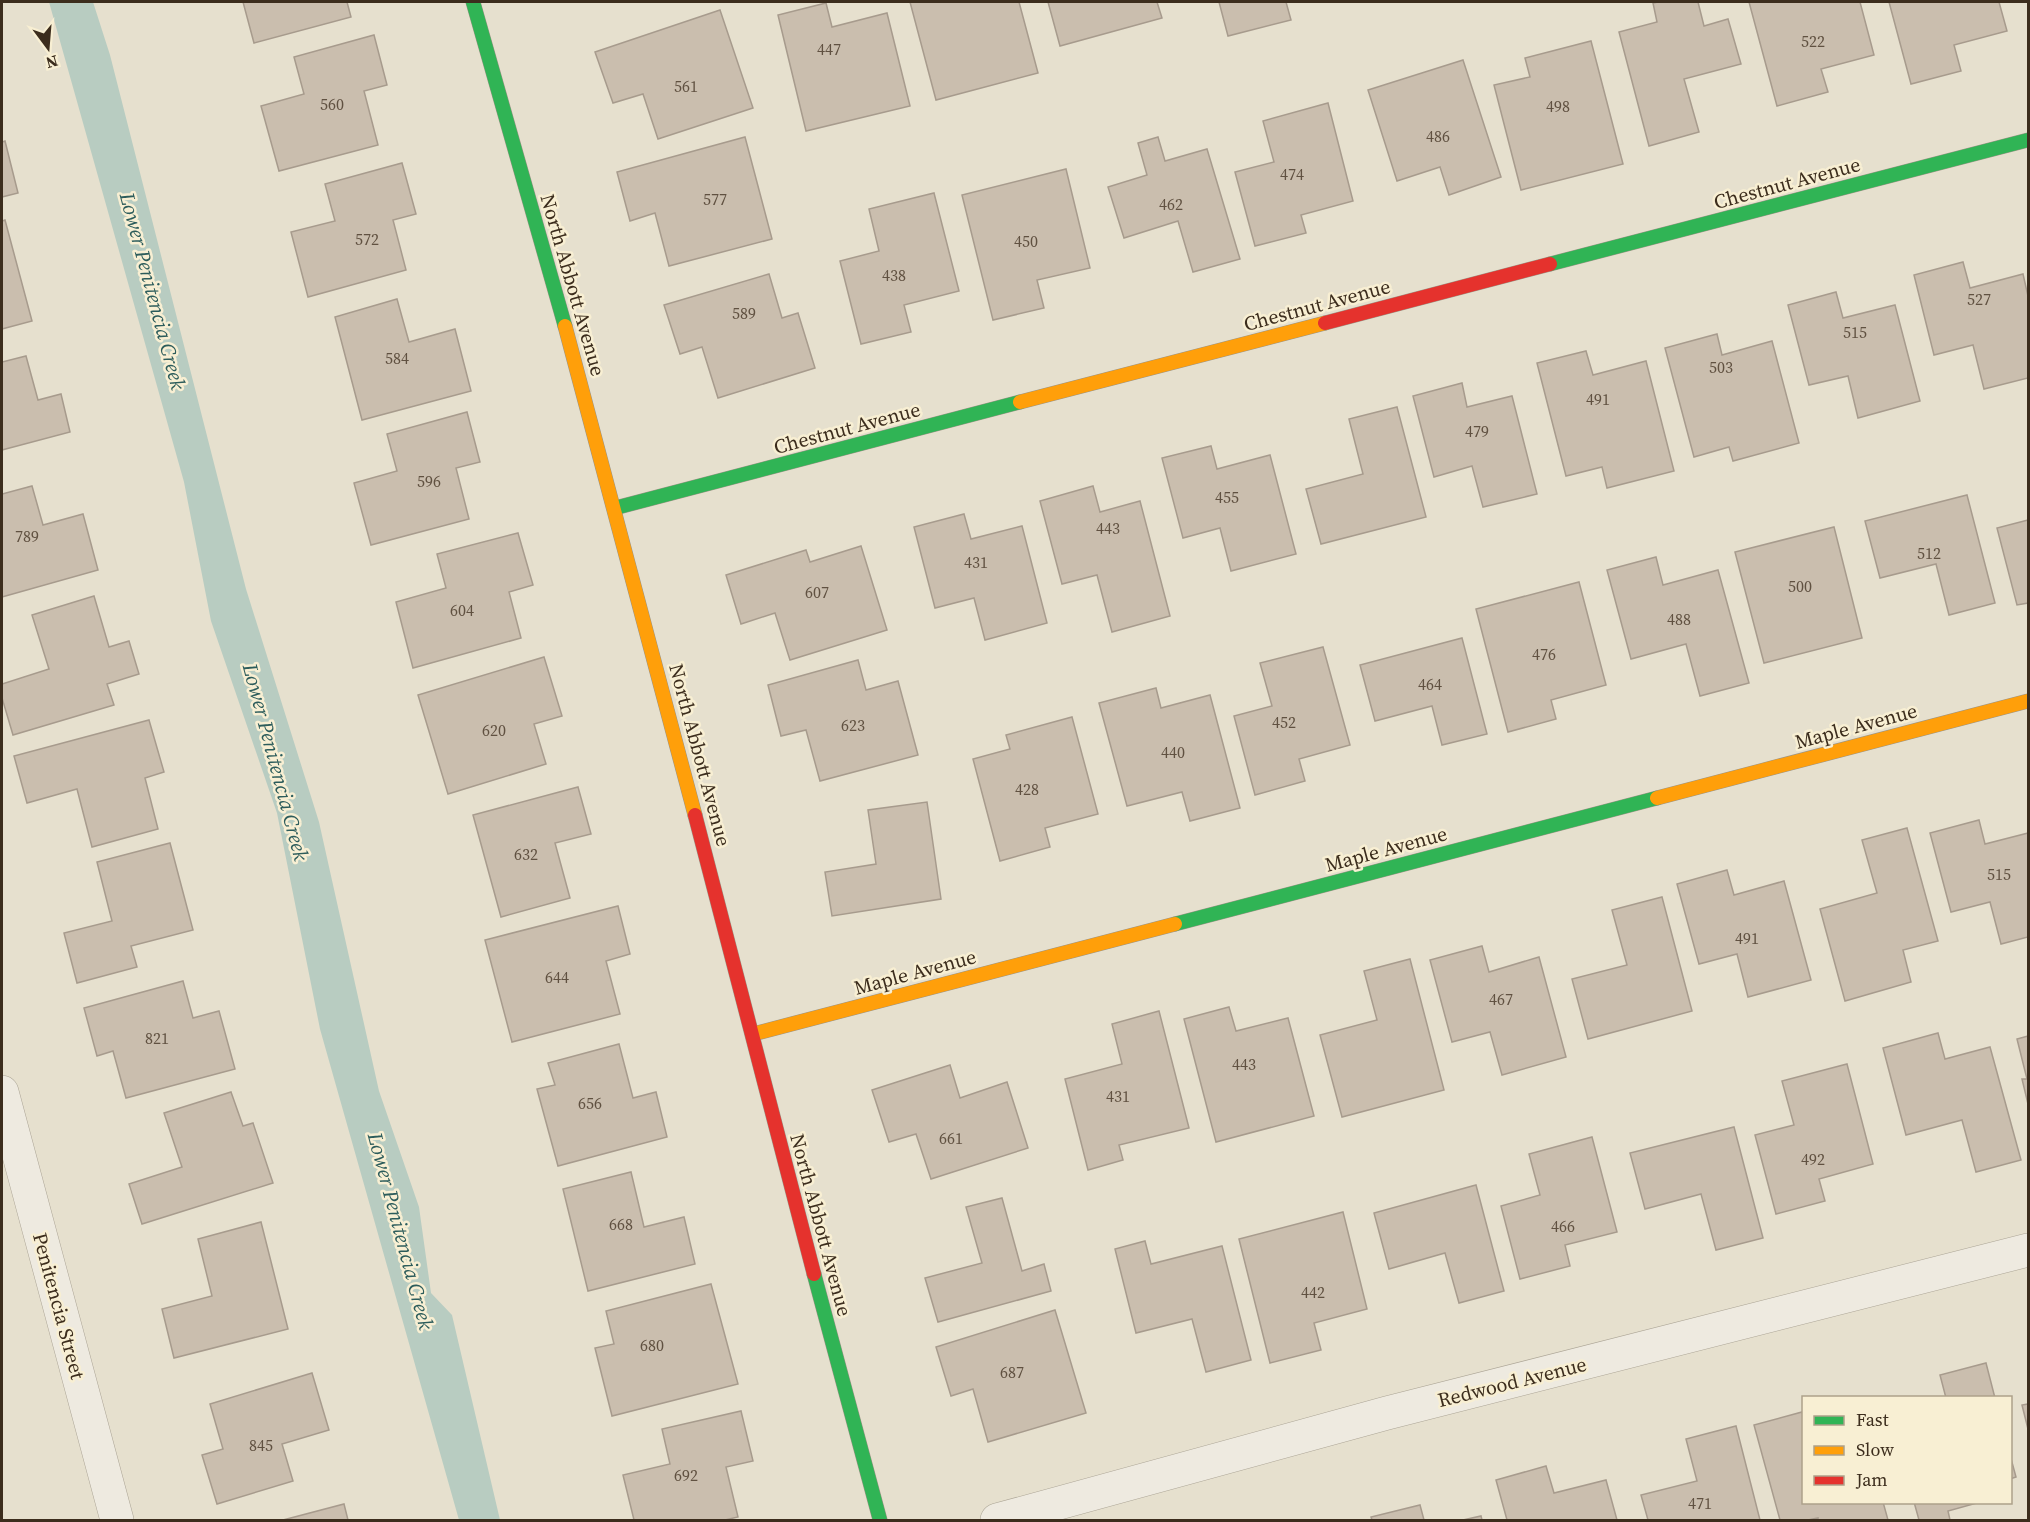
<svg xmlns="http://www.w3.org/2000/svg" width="2030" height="1522" font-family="'Source Serif 4',serif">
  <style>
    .water { fill: #b8ccc1 }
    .building { fill: #cabeae; stroke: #a79b8d; stroke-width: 1.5 }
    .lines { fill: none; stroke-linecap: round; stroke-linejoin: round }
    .street-casing { stroke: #aca596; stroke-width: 34 }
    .fast-casing { stroke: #9b9486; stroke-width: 15 }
    .slow-casing { stroke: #9b9486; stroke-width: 15 }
    .jam-casing { stroke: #9b9486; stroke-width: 15 }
    .street { stroke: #eeeae0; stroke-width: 33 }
    .fast { stroke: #30b455; stroke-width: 14 }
    .slow { stroke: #ff9f0a; stroke-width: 14 }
    .jam { stroke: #e5322d; stroke-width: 14 }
    .labels { text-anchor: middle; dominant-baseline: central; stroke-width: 5; stroke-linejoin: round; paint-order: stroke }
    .number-label { font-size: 16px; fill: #605141 }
    .street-label { font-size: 20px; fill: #3c2d1d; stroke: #f8efd3 }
    .water-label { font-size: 21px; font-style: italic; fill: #2c5c5b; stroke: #f8efd3 }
  </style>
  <rect width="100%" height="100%" fill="#e6e0ce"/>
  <path class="water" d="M49 2H93L110 55 246 589 319 822 379 1091 419 1207 431 1293 452 1315 500 1520H459L320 1029 277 813 211 621 184 482Z"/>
  <g class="building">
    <path d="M243 2H347L351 17 254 43Z"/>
    <path d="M910 2H1019L1038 73 936 100Z"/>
    <path d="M1048 2H1157L1162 18 1060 46Z"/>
    <path d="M1219 2H1286L1291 20 1228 36Z"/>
    <path d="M1658 2H1698L1704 26 1728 19 1741 64 1684 79 1699 132 1649 146 1619 32 1657 22 1653 3Z"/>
    <path d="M1749 2H1860L1874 55 1821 69 1828 92 1777 106Z"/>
    <path d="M1889 2H1999L2007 31 1954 45 1961 71 1911 84Z"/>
    <path d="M826 3 832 27 887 13 910 106 806 131 778 15Z"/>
    <path d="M720 10 753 108 658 139 643 94 613 103 595 52Z"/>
    <path d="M374 35 387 85 364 91 378 145 279 171 261 106 304 94 294 57Z"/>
    <path d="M1591 41 1623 164 1521 190 1494 85 1530 77 1525 58Z"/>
    <path d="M1463 60 1501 177 1449 195 1440 167 1397 181 1368 90Z"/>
    <path d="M1328 103 1353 201 1301 215 1306 233 1255 246 1235 172 1274 162 1263 121Z"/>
    <path d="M745 137 772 239 669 266 655 213 630 221 617 172Z"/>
    <path d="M1158 137 1165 161 1207 149 1240 259 1193 272 1178 221 1124 238 1108 187 1147 175 1138 143Z"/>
    <path d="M5 141 18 193 2 197V142Z"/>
    <path d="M402 163 416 214 393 220 406 270 308 297 291 232 335 221 325 184Z"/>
    <path d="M1066 169 1090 268 1037 280 1044 308 993 320 962 195Z"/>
    <path d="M934 193 959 291 904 305 911 332 861 344 840 261 879 251 869 209Z"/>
    <path d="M5 220 32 321 2 329V221Z"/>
    <path d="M1963 262 1970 288 2023 274 2028 296V378L1984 389 1973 345 1934 355 1914 275Z"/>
    <path d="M769 274 782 318 798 313 815 368 718 398 702 347 680 354 664 305Z"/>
    <path d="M1836 292 1843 318 1895 305 1920 401 1858 418 1848 376 1809 385 1788 305Z"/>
    <path d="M397 299 409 342 455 329 471 391 362 420 335 317Z"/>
    <path d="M1717 334 1722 355 1772 341 1799 443 1733 461 1729 447 1694 457 1665 348Z"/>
    <path d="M1586 351 1593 375 1646 361 1674 471 1607 488 1602 467 1566 476 1537 363Z"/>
    <path d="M26 356 38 400 61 394 70 432 2 450V362Z"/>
    <path d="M1462 383 1467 407 1512 396 1537 494 1483 507 1472 466 1434 477 1413 396Z"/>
    <path d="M1397 407 1426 517 1321 544 1306 489 1363 474 1349 419Z"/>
    <path d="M467 412 480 462 456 468 469 519 371 545 354 483 397 471 387 434Z"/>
    <path d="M1211 446 1217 469 1270 455 1296 554 1231 571 1220 528 1183 538 1162 458Z"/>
    <path d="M32 486 43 525 83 514 98 570 2 597V494Z"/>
    <path d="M1093 486 1100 512 1140 501 1170 616 1112 632 1097 575 1062 584 1040 501Z"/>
    <path d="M1967 495 1995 603 1949 615 1936 564 1880 578 1865 521Z"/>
    <path d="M964 514 971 539 1022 526 1047 623 985 640 974 598 935 608 914 527Z"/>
    <path d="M2028 520V603L2017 605 1997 528Z"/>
    <path d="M1834 527 1862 638 1764 663 1735 552Z"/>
    <path d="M518 533 533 585 509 592 521 638 413 668 396 602 446 588 437 554Z"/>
    <path d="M861 546 887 630 790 660 775 613 741 624 726 575 806 550 810 562Z"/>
    <path d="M1656 557 1663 585 1718 570 1749 683 1700 696 1686 644 1631 659 1607 570Z"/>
    <path d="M1579 582 1606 685 1551 700 1556 719 1508 732 1476 609Z"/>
    <path d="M94 596 109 647 129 641 139 674 107 684 114 705 13 735 2 698V684L49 669 32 615Z"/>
    <path d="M1462 638 1487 734 1442 745 1432 706 1375 721 1360 665Z"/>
    <path d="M1323 647 1350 745 1299 759 1305 781 1255 795 1234 716 1272 706 1260 663Z"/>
    <path d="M544 657 562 716 534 724 546 764 448 794 418 695Z"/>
    <path d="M858 660 866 690 898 681 918 755 820 781 806 730 781 736 768 685Z"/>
    <path d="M1156 688 1161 708 1210 695 1240 808 1190 821 1182 792 1127 806 1099 703Z"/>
    <path d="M1072 717 1098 814 1045 828 1050 847 1000 861 973 759 1010 749 1006 735Z"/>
    <path d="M149 720 164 772 145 778 158 829 92 847 77 789 27 803 14 756Z"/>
    <path d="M578 787 591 834 555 843 570 898 501 917 473 815Z"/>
    <path d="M927 802 941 899 832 916 825 872 876 864 868 810Z"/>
    <path d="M1979 820 1985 844 2028 833V937L2001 944 1990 902 1951 912 1930 833Z"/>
    <path d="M1907 828 1938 941 1903 950 1911 982 1845 1001 1820 909 1877 893 1862 840Z"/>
    <path d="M170 843 193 930 131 946 137 967 77 983 64 933 112 921 97 862Z"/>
    <path d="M1727 870 1734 895 1784 881 1811 980 1748 997 1737 954 1699 964 1677 884Z"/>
    <path d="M1662 897 1692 1011 1588 1039 1572 979 1627 965 1612 910Z"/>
    <path d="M618 906 630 954 606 961 620 1014 512 1042 485 940Z"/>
    <path d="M1482 946 1489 972 1539 957 1566 1057 1502 1075 1490 1032 1452 1042 1430 960Z"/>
    <path d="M1410 959 1444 1090 1342 1117 1320 1035 1377 1020 1364 971Z"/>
    <path d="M183 981 193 1018 219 1011 235 1069 126 1098 113 1051 97 1056 84 1008Z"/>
    <path d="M1229 1007 1236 1031 1288 1018 1314 1116 1216 1142 1184 1019Z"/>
    <path d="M1159 1011 1189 1128 1119 1145 1123 1160 1088 1170 1065 1079 1122 1064 1112 1024Z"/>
    <path d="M1938 1033 1945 1059 1990 1047 2021 1160 1976 1172 1962 1120 1906 1135 1883 1048Z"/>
    <path d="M2028 1036V1104L2022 1079H2027L2017 1039Z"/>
    <path d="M619 1044 633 1098 656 1092 667 1137 558 1166 537 1089 555 1085 548 1063Z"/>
    <path d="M1847 1064 1873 1164 1819 1179 1825 1201 1776 1214 1755 1135 1794 1125 1782 1081Z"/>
    <path d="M950 1065 960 1098 1007 1082 1028 1148 931 1179 916 1134 889 1142 872 1090Z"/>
    <path d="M231 1092 243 1126 253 1123 273 1183 142 1224 129 1184 182 1167 164 1113Z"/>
    <path d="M1734 1127 1763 1238 1716 1250 1701 1194 1645 1209 1630 1153Z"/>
    <path d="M1592 1137 1617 1232 1565 1245 1570 1266 1520 1279 1501 1206 1540 1195 1529 1154Z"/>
    <path d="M631 1172 644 1227 684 1217 695 1264 588 1291 563 1189Z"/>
    <path d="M1476 1185 1504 1291 1459 1303 1445 1253 1389 1269 1374 1213Z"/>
    <path d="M1002 1198 1022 1271 1044 1264 1051 1291 938 1322 925 1278 982 1263 966 1207Z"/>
    <path d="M1343 1212 1367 1309 1314 1323 1321 1350 1270 1363 1239 1239Z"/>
    <path d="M261 1222 288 1329 174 1358 162 1309 212 1296 198 1239Z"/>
    <path d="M1145 1241 1151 1264 1222 1246 1251 1360 1206 1372 1192 1319 1136 1333 1115 1249Z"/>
    <path d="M711 1284 738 1384 612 1416 595 1348 614 1344 606 1311Z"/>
    <path d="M1055 1310 1086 1413 988 1442 973 1389 951 1396 936 1347Z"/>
    <path d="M1986 1363 1995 1398H1946L1940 1375Z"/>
    <path d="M312 1373 329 1430 282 1444 293 1481 217 1504 202 1455 223 1449 210 1404Z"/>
    <path d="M2028 1404V1429L2022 1405Z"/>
    <path d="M741 1411 753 1461 726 1467 738 1517 725 1520H634L623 1475 670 1464 662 1429Z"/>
    <path d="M1802 1412 1804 1418V1502H1883L1888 1520H1818V1518L1808 1520H1780L1754 1425Z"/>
    <path d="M1736 1426 1760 1520H1648L1641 1495 1697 1481 1686 1439Z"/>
    <path d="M2010 1455 2016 1477 2010 1479Z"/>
    <path d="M1546 1466 1554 1493 1606 1480 1617 1520H1507L1496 1480Z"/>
    <path d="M1914 1502H1977V1503L1948 1511 1950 1520H1919Z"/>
    <path d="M344 1504 348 1520H283Z"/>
    <path d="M1420 1505 1424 1520H1372L1371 1517Z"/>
    <path d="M1481 1516 1482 1520H1463Z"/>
  </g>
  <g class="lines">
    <defs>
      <g id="street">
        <path d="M2 1092 117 1520"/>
        <path d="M997 1520 1387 1413 2028 1250"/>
      </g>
      <g id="fast">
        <path d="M473 2 565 326"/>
        <path d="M1550 264 2028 140"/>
        <path d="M615 508 1020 402"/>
        <path d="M1175 924 1657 798"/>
        <path d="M814 1274 880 1520"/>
      </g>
      <g id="slow">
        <path d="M565 326 695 815"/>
        <path d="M1020 402 1325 323"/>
        <path d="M1657 798 2028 701"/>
        <path d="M753 1034 1175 924"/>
      </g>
      <g id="jam">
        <path d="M1325 323 1550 264"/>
        <path d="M695 815 814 1274"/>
      </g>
    </defs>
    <use href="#street" class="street-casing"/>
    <use href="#fast" class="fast-casing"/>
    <use href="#slow" class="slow-casing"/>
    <use href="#jam" class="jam-casing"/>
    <use href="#street" class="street"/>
    <use href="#fast" class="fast"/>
    <use href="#slow" class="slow"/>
    <use href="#jam" class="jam"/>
  </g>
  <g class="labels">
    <g class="number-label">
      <text x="1813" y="41">522</text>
      <text x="829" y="49">447</text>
      <text x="686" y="86">561</text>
      <text x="332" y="104">560</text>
      <text x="1558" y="106">498</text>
      <text x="1438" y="136">486</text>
      <text x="1292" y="174">474</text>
      <text x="715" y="199">577</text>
      <text x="1171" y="204">462</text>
      <text x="367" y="239">572</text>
      <text x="1026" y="241">450</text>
      <text x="894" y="275">438</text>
      <text x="1979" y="299">527</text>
      <text x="744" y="313">589</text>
      <text x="1855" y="332">515</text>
      <text x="397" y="358">584</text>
      <text x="1721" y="367">503</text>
      <text x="1598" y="399">491</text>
      <text x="1477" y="431">479</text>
      <text x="429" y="481">596</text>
      <text x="1227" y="497">455</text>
      <text x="1108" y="528">443</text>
      <text x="27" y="536">789</text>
      <text x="1929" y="553">512</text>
      <text x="976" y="562">431</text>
      <text x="1800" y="586">500</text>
      <text x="817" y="592">607</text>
      <text x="462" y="610">604</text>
      <text x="1679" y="619">488</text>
      <text x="1544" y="654">476</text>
      <text x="1430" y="684">464</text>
      <text x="1284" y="722">452</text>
      <text x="853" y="725">623</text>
      <text x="494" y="730">620</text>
      <text x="1173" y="752">440</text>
      <text x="1027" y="789">428</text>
      <text x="526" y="854">632</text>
      <text x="1999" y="874">515</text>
      <text x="1747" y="938">491</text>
      <text x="557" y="977">644</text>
      <text x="1501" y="999">467</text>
      <text x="157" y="1038">821</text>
      <text x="1244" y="1064">443</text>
      <text x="1118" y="1096">431</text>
      <text x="590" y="1103">656</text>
      <text x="951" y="1138">661</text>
      <text x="1813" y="1159">492</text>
      <text x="621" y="1224">668</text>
      <text x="1563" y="1226">466</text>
      <text x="1313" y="1292">442</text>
      <text x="652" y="1345">680</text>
      <text x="1012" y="1372">687</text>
      <text x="261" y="1445">845</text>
      <text x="686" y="1475">692</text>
      <text x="1700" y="1503">471</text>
    </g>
    <g class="street-label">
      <text transform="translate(1787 183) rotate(-15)">Chestnut Avenue</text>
      <text transform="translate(573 285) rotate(74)">North Abbott Avenue</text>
      <text transform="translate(1317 305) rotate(-15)">Chestnut Avenue</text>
      <text transform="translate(847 428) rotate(-15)">Chestnut Avenue</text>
      <text transform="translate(1856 726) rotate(-15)">Maple Avenue</text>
      <text transform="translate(700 755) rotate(75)">North Abbott Avenue</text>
      <text transform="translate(1386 849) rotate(-15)">Maple Avenue</text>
      <text transform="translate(915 972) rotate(-15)">Maple Avenue</text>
      <text transform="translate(821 1225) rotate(75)">North Abbott Avenue</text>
      <text transform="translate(59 1306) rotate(75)">Penitencia Street</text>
      <text transform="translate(1512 1382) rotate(-14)">Redwood Avenue</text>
    </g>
    <g class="water-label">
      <text transform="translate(153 291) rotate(75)">Lower Penitencia Creek</text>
      <text transform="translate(276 762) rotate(75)">Lower Penitencia Creek</text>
      <text transform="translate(401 1231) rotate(75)">Lower Penitencia Creek</text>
    </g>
  </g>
  <rect width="2030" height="1522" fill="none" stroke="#3c2d1d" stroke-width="6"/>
  <rect x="1802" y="1396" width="210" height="108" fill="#f8efd3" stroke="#ada18a" stroke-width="1.5"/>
  <rect x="1814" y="1416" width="30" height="9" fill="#30b455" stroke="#ada18a" stroke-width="1.5"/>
  <text x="1856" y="1426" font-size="18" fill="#3c2d1d">Fast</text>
  <rect x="1814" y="1446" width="30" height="9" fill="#ff9f0a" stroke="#ada18a" stroke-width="1.5"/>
  <text x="1856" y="1456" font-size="18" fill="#3c2d1d">Slow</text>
  <rect x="1814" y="1476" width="30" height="9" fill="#e5322d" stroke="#ada18a" stroke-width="1.5"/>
  <text x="1856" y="1486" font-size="18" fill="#3c2d1d">Jam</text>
  <g transform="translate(48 48) rotate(164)" stroke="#f8efd3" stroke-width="4.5" paint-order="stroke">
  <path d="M0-4.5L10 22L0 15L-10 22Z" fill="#3c2d1d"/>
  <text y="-9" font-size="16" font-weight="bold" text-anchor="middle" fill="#3c2d1d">N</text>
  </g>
</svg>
